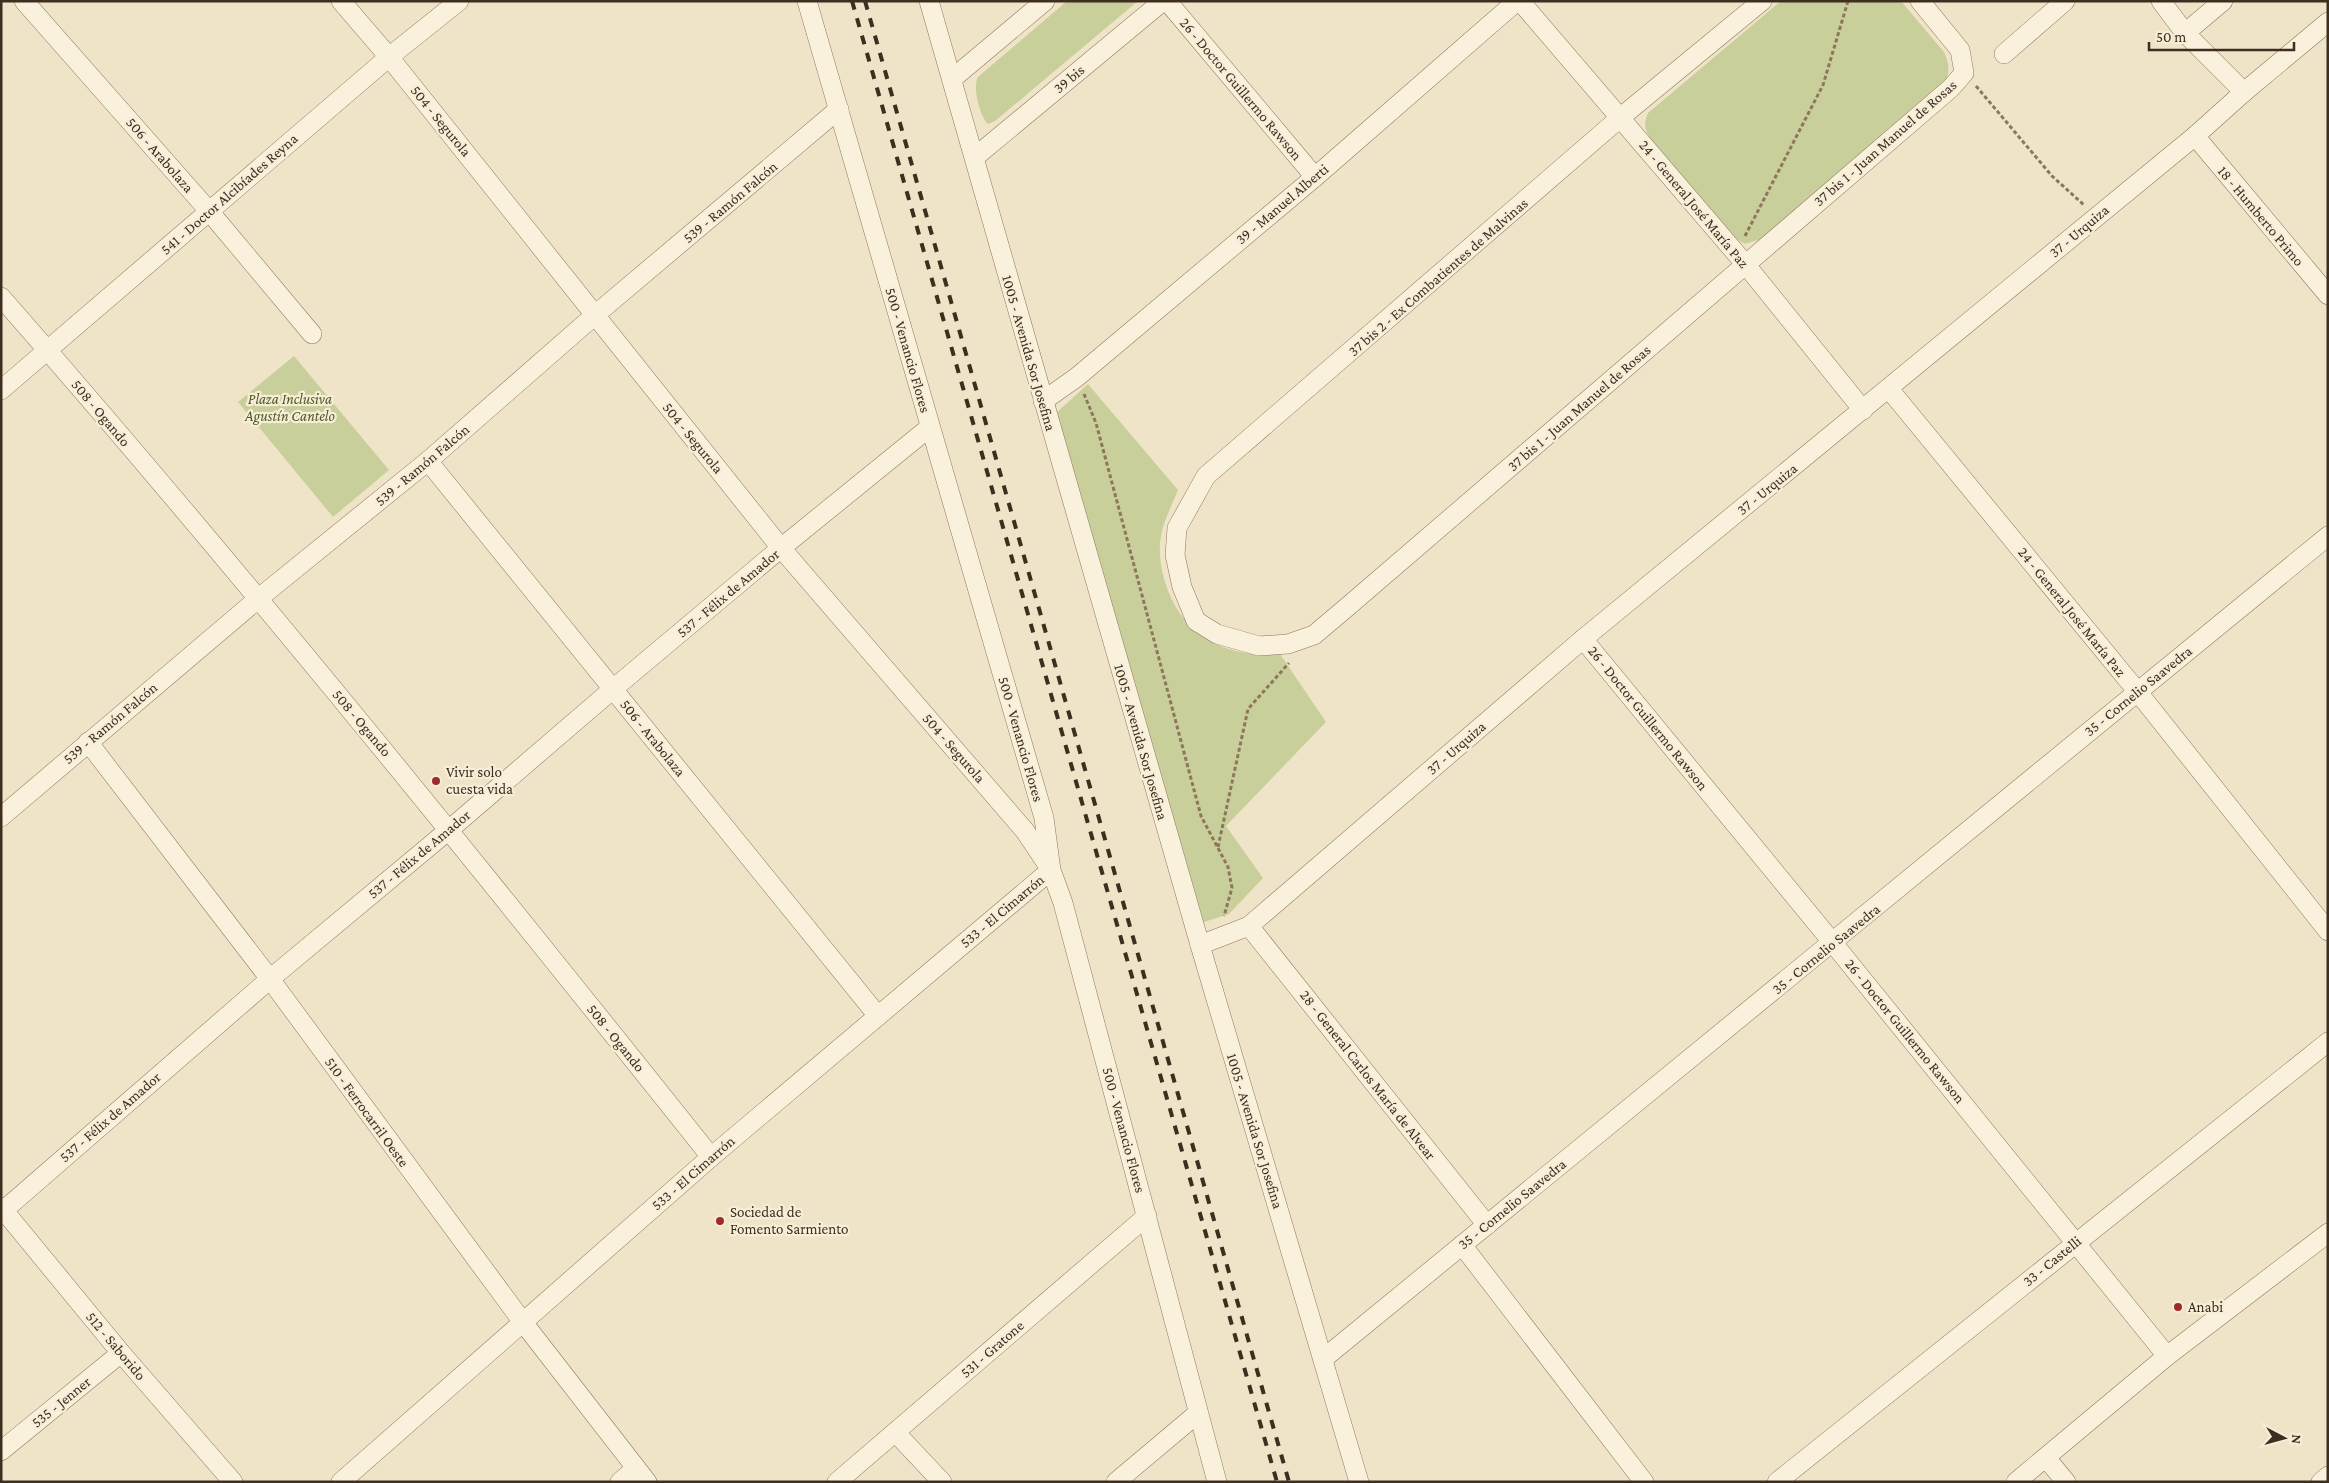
<svg xmlns="http://www.w3.org/2000/svg" width="2329" height="1483" font-family="'Crimson Pro',serif">
  <style>
    .green { fill: #c9cf9b }
    .lines { fill: none; stroke-linecap: round; stroke-linejoin: round }
    .minor-casing { stroke: #8d765c; stroke-width: 20 }
    .path { stroke: #8d765c; stroke-width: 3; stroke-dasharray: 4 2.5; stroke-linecap: butt }
    .minor { stroke: #faf1dc; stroke-width: 19 }
    .rail { stroke: #3d2e20; stroke-width: 4; stroke-dasharray: 9 9; stroke-linecap: butt }
    .poi-dot { fill: #9e2a2b; stroke: #f7eed8; stroke-width: 2 }
    .labels { text-anchor: middle; dominant-baseline: central; stroke-width: 4.5; stroke-linejoin: round; paint-order: stroke }
    .street-label { font-size: 15px; fill: #3d2e20; stroke: #f7eed8 }
    .park-label { font-size: 15px; font-style: italic; fill: #4d5a26; stroke: #f7eed8 }
    .poi-label { font-size: 15px; fill: #3d2e20; stroke: #f7eed8; text-anchor: start }
  </style>
  <rect width="100%" height="100%" fill="#f0e4c8"/>
  <g class="green">
    <path d="M1067 1H1138L995 121 988 124C980 117 972 87 978 77Z"/>
    <path d="M1781 1H1901L1944 52C1949 63 1950 70 1946 81L1765 238 1745 244 1736 239 1652 141C1645 131 1643 124 1648 113Z"/>
    <path d="M294 356 389 470 333 517 238 402Z"/>
    <path d="M1088 384 1178 490C1172 505 1164 520 1161 536 1158 551 1161 568 1165 582 1181 635 1226 659 1280 654L1326 722 1226 826 1263 878 1229 914 1204 922 1055 414Z"/>
  </g>
  <g class="lines">
    <defs>
      <g id="minor">
        <path d="M24 1 209 211 312 334"/>
        <path d="M807 1 1044 818 1051 870 1063 903 1217 1482"/>
        <path d="M929 1 1200 945 1359 1482"/>
        <path d="M1167 1 1315 177"/>
        <path d="M1520 1 1746 265 1863 410"/>
        <path d="M1762 1 1621 117 1206 476 1177 528 1175 555 1182 587 1196 621 1217 634 1259 646 1288 644 1314 635 1346 608 1951 88 1964 73 1960 50 1920 1"/>
        <path d="M2161 1 2185 33 2244 92"/>
        <path d="M2185 33 2223 1"/>
        <path d="M2004 54 2065 1"/>
        <path d="M952 79 1045 1"/>
        <path d="M2195 136 2328 295"/>
        <path d="M975 157 1163 1"/>
        <path d="M1 297C246 577 479 866 711 1157"/>
        <path d="M1889 389 2137 691 2328 931"/>
        <path d="M1 390 389 57 459 1"/>
        <path d="M1043 401 1077 377 1315 177 1517 1"/>
        <path d="M428 461 878 1016"/>
        <path d="M1583 639 1833 943 2167 1356"/>
        <path d="M88 742 270 979 522 1321 647 1482"/>
        <path d="M1 817 259 598 428 461 595 315 839 109"/>
        <path d="M1249 926 1487 1225"/>
        <path d="M1200 945 1249 926 1583 639 2195 136 2244 92 2328 22"/>
        <path d="M1 1207 121 1353 233 1482"/>
        <path d="M4 1210 270 979 450 829 613 689 781 548 930 427"/>
        <path d="M1462 1245 1644 1482"/>
        <path d="M1323 1359 2328 536"/>
        <path d="M896 1433 942 1482"/>
        <path d="M1 1451 121 1353"/>
        <path d="M2046 1458 2066 1482"/>
        <path d="M341 1482 711 1157 1051 870 1025 831 781 548 389 57 341 1"/>
        <path d="M620 1482 636 1468"/>
        <path d="M837 1482 1147 1216"/>
        <path d="M1116 1482 1198 1413"/>
        <path d="M1777 1482 2328 1042"/>
        <path d="M2016 1482 2167 1356 2328 1233"/>
        <path d="M2321 1482 2328 1476"/>
      </g>
    </defs>
    <use href="#minor" class="minor-casing"/>
    <g class="path">
      <path d="M1976 86 2052 176 2084 205"/>
      <path d="M1745 236 1823 85 1848 1"/>
      <path d="M1084 394 1096 423 1201 816 1228 867 1232 888 1224 916"/>
      <path d="M1218 847 1248 709 1289 663"/>
    </g>
    <use href="#minor" class="minor"/>
    <g class="rail">
      <path d="M852 1 1277 1482"/>
      <path d="M865 1 1289 1482"/>
    </g>
  </g>
  <g class="poi-dot">
    <circle cx="436" cy="781" r="5"/>
    <circle cx="720" cy="1221" r="5"/>
    <circle cx="2178" cy="1307" r="5"/>
  </g>
  <g class="labels">
    <g class="street-label">
      <text transform="translate(1069 79) rotate(-40)">39 bis</text>
      <text transform="translate(1241 89) rotate(50)">26 - Doctor Guillermo Rawson</text>
      <text transform="translate(441 121) rotate(51)">504 - Segurola</text>
      <text transform="translate(1885 143) rotate(-41)">37 bis 1 - Juan Manuel de Rosas</text>
      <text transform="translate(160 155) rotate(49)">506 - Arabolaza</text>
      <text transform="translate(229 194) rotate(-41)">541 - Doctor Alcibíades Reyna</text>
      <text transform="translate(730 202) rotate(-40)">539 - Ramón Falcón</text>
      <text transform="translate(1282 204) rotate(-40)">39 - Manuel Alberti</text>
      <text transform="translate(1694 204) rotate(50)">24 - General José María Paz</text>
      <text transform="translate(2261 216) rotate(50)">18 - Humberto Primo</text>
      <text transform="translate(2079 231) rotate(-40)">37 - Urquiza</text>
      <text transform="translate(1438 277) rotate(-41)">37 bis 2 - Ex Combatientes de Malvinas</text>
      <text transform="translate(908 350) rotate(74)">500 - Venancio Flores</text>
      <text transform="translate(1029 353) rotate(74)">1005 - Avenida Sor Josefina</text>
      <text transform="translate(1579 408) rotate(-41)">37 bis 1 - Juan Manuel de Rosas</text>
      <text transform="translate(101 413) rotate(50)">508 - Ogando</text>
      <text transform="translate(693 438) rotate(51)">504 - Segurola</text>
      <text transform="translate(422 465) rotate(-40)">539 - Ramón Falcón</text>
      <text transform="translate(1767 489) rotate(-39)">37 - Urquiza</text>
      <text transform="translate(728 593) rotate(-40)">537 - Félix de Amador</text>
      <text transform="translate(2072 612) rotate(51)">24 - General José María Paz</text>
      <text transform="translate(2138 691) rotate(-39)">35 - Cornelio Saavedra</text>
      <text transform="translate(1648 718) rotate(51)">26 - Doctor Guillermo Rawson</text>
      <text transform="translate(110 723) rotate(-40)">539 - Ramón Falcón</text>
      <text transform="translate(362 723) rotate(50)">508 - Ogando</text>
      <text transform="translate(653 738) rotate(51)">506 - Arabolaza</text>
      <text transform="translate(1021 739) rotate(74)">500 - Venancio Flores</text>
      <text transform="translate(1141 742) rotate(74)">1005 - Avenida Sor Josefina</text>
      <text transform="translate(954 748) rotate(49)">504 - Segurola</text>
      <text transform="translate(1456 748) rotate(-41)">37 - Urquiza</text>
      <text transform="translate(419 854) rotate(-40)">537 - Félix de Amador</text>
      <text transform="translate(1002 911) rotate(-40)">533 - El Cimarrón</text>
      <text transform="translate(1826 949) rotate(-39)">35 - Cornelio Saavedra</text>
      <text transform="translate(1905 1031) rotate(51)">26 - Doctor Guillermo Rawson</text>
      <text transform="translate(616 1038) rotate(51)">508 - Ogando</text>
      <text transform="translate(1368 1075) rotate(52)">28 - General Carlos María de Alvear</text>
      <text transform="translate(367 1112) rotate(54)">510 - Ferrocarril Oeste</text>
      <text transform="translate(110 1117) rotate(-41)">537 - Félix de Amador</text>
      <text transform="translate(1124 1130) rotate(75)">500 - Venancio Flores</text>
      <text transform="translate(1255 1131) rotate(73)">1005 - Avenida Sor Josefina</text>
      <text transform="translate(693 1173) rotate(-41)">533 - El Cimarrón</text>
      <text transform="translate(1512 1204) rotate(-39)">35 - Cornelio Saavedra</text>
      <text transform="translate(2052 1261) rotate(-39)">33 - Castelli</text>
      <text transform="translate(116 1346) rotate(50)">512 - Saborido</text>
      <text transform="translate(992 1349) rotate(-41)">531 - Gratone</text>
      <text transform="translate(61 1402) rotate(-39)">535 - Jenner</text>
    </g>
    <g class="park-label">
      <text x="290" y="399">Plaza Inclusiva<tspan x="290" dy="17">Agustín Cantelo</tspan></text>
    </g>
    <g class="poi-label">
      <text x="446" y="772">Vivir solo<tspan x="446" dy="17">cuesta vida</tspan></text>
      <text x="730" y="1212">Sociedad de<tspan x="730" dy="17">Fomento Sarmiento</tspan></text>
      <text x="2188" y="1307">Anabi</text>
    </g>
  </g>
  <rect width="2329" height="1483" fill="none" stroke="#3d2e20" stroke-width="5"/>
  <g transform="translate(2284 1438) rotate(96)" stroke="#f7eed8" stroke-width="4" paint-order="stroke">
  <path d="M0-4L9 19L0 12L-9 19Z" fill="#3d2e20"/>
  <text y="-8" font-size="14" font-weight="bold" text-anchor="middle" fill="#3d2e20">N</text>
  </g>
  <path d="M2149 42v8h145v-8" fill="none" stroke="#3d2e20" stroke-width="2.5"/>
  <text x="2156" y="42" font-size="15" fill="#3d2e20" stroke="#f7eed8" stroke-width="4" paint-order="stroke">50 m</text>
</svg>
